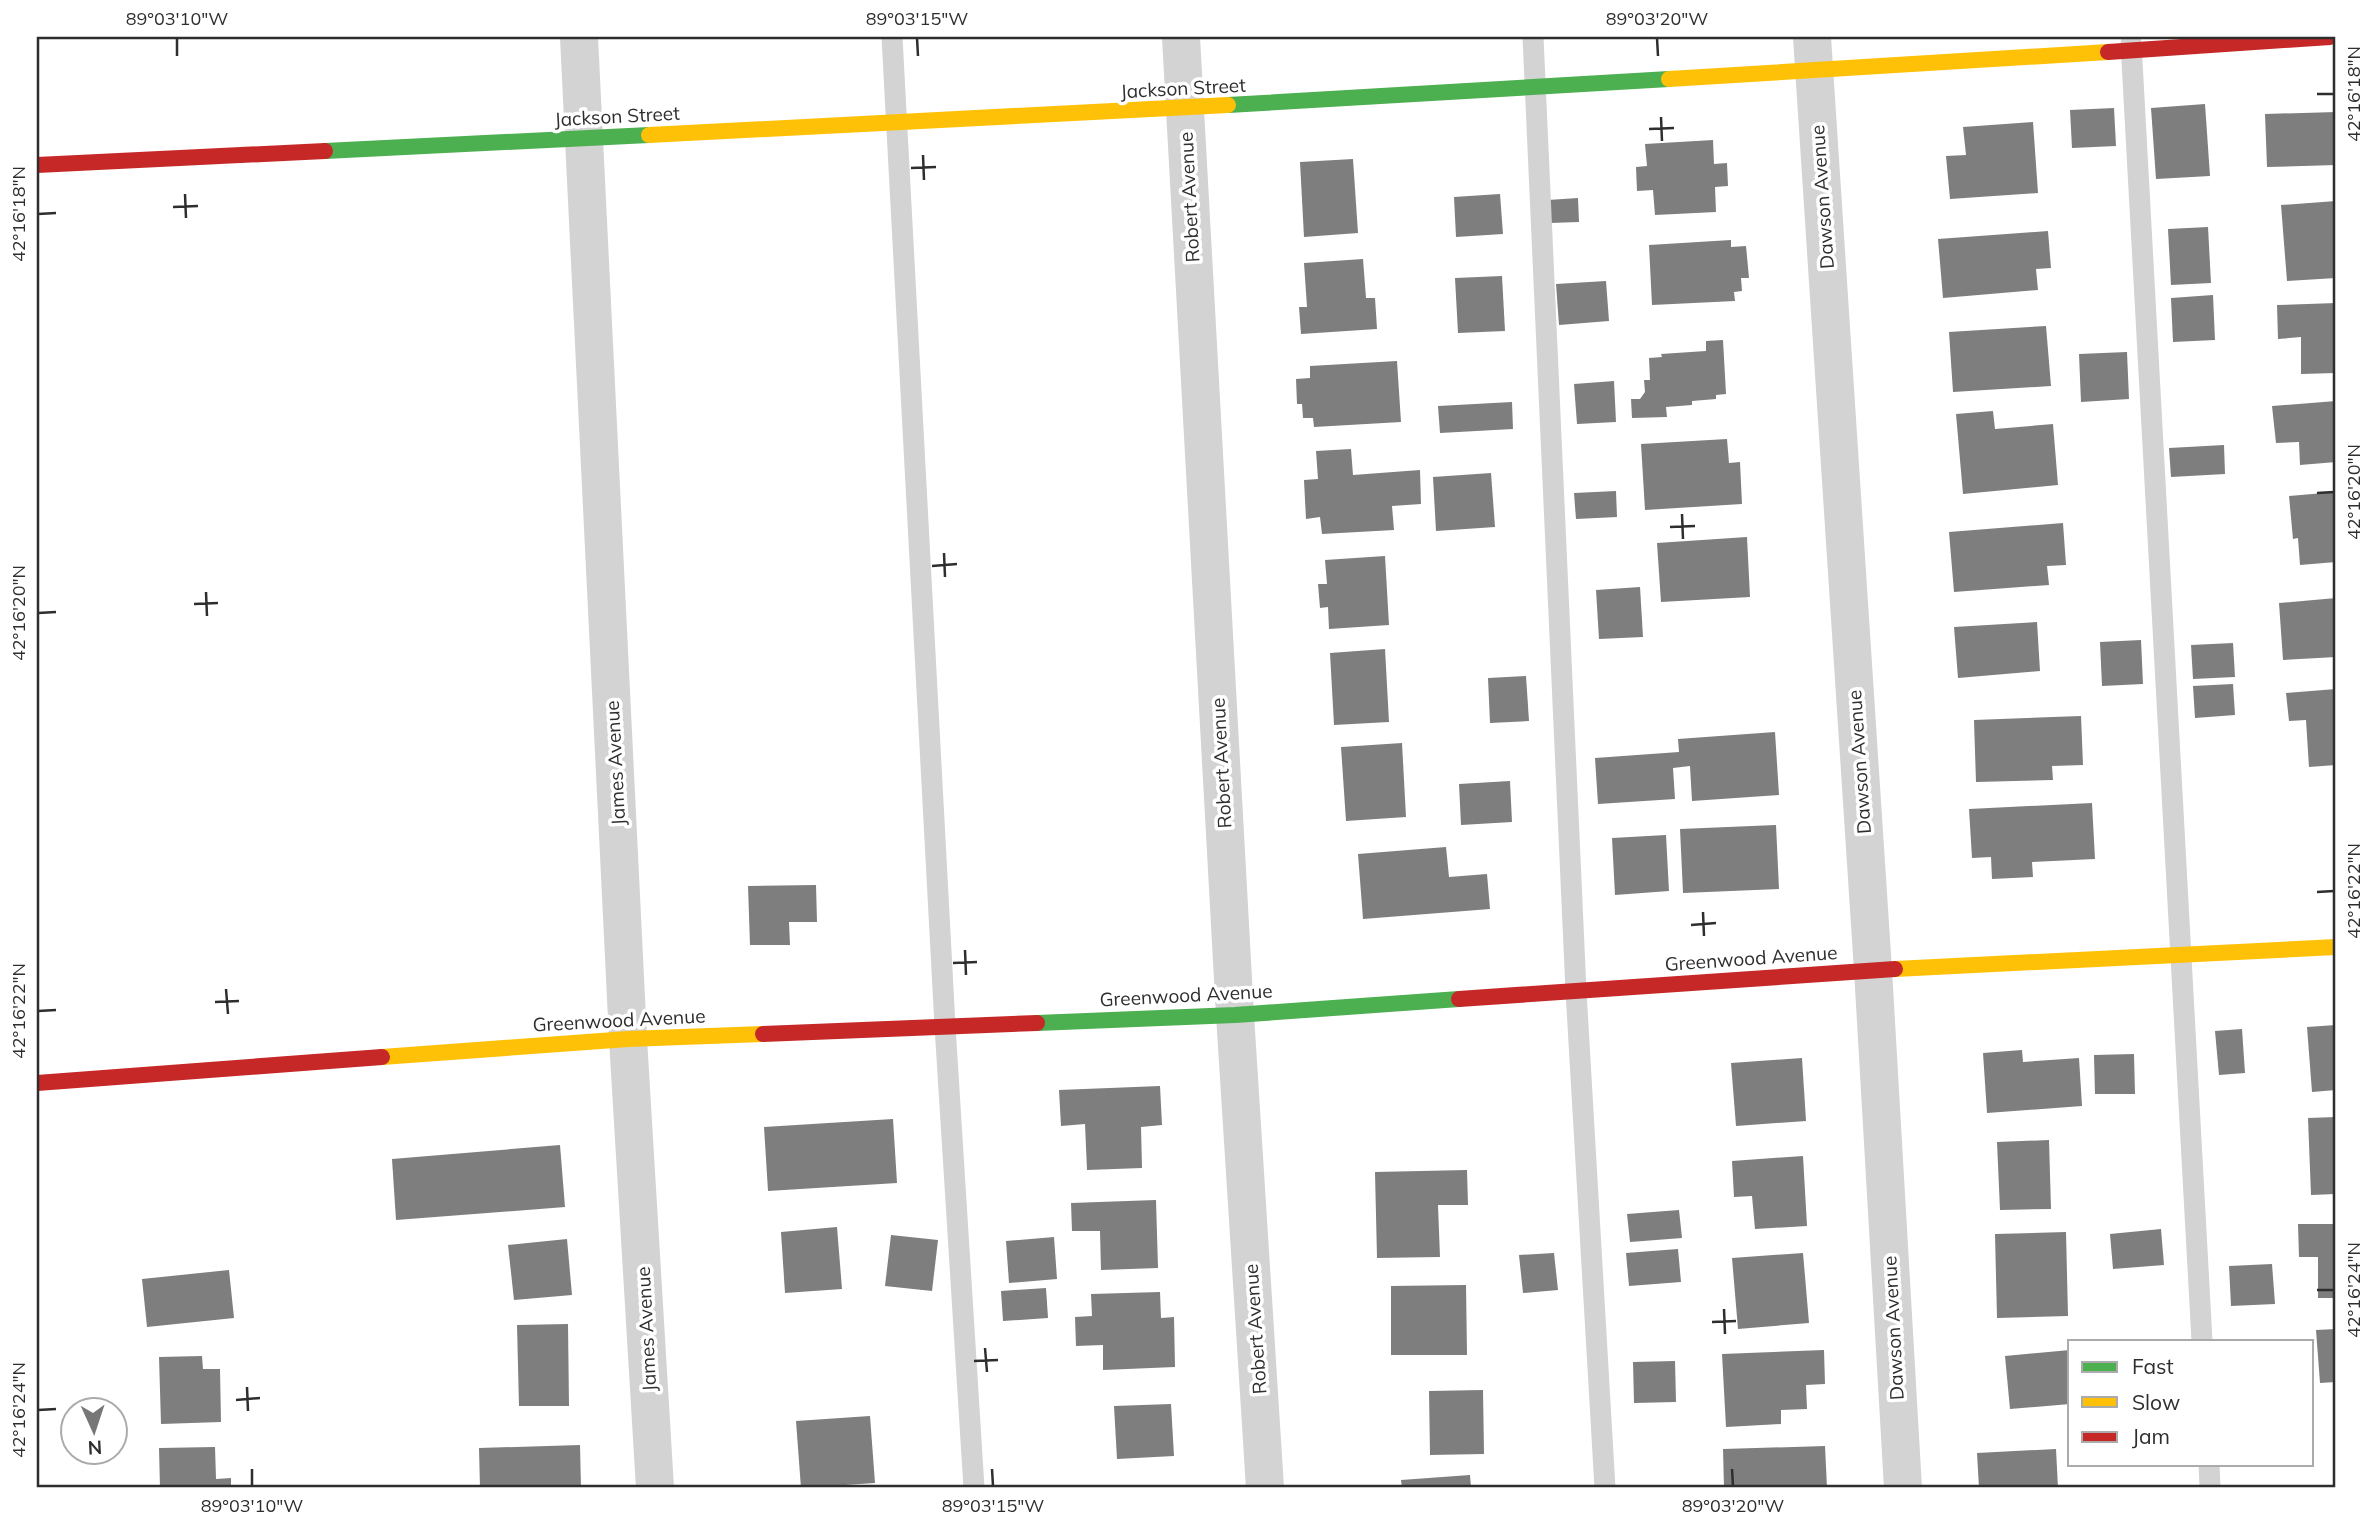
<svg xmlns="http://www.w3.org/2000/svg" width="2373" height="1525" font-family="Mulish,sans-serif">
  <style>
    .building { fill: #7e7e7e }
    .lines { fill: none; stroke-linecap: round; stroke-linejoin: round }
    .lane { stroke: #d3d3d3; stroke-width: 21 }
    .street { stroke: #d3d3d3; stroke-width: 38 }
    .fast { stroke: #4caf50; stroke-width: 16 }
    .slow { stroke: #ffc107; stroke-width: 16 }
    .jam { stroke: #c62828; stroke-width: 16 }
    .ticks { fill: none; stroke: #2e2e2e; stroke-width: 2.5 }
    .labels { text-anchor: middle; dominant-baseline: central; stroke-width: 7; stroke-linejoin: round; paint-order: stroke }
    .street-label { font-size: 19px; fill: #2e2e2e; stroke: #fff }
    .neatline { fill: none; stroke: #2e2e2e; stroke-width: 2.5 }
    .ticks-label { font-size: 18px; text-anchor: middle; fill: #2e2e2e }
  </style>
  <rect width="100%" height="100%" fill="#fff"/>
  <g class="building">
    <path d="M2205 104 2210 176 2156 179 2151 108Z"/>
    <path d="M2114 108 2116 146 2072 148 2070 110Z"/>
    <path d="M2336 112V165L2267 167 2265 114Z"/>
    <path d="M2033 122 2038 193 1950 199 1946 156 1966 155 1963 127Z"/>
    <path d="M1713 140 1714 164 1727 163 1728 186 1715 187 1716 212 1655 215 1653 190 1637 191 1636 167 1647 166 1645 144Z"/>
    <path d="M1353 159 1358 233 1304 237 1300 162Z"/>
    <path d="M1500 194 1503 234 1456 237 1454 197Z"/>
    <path d="M1578 198 1579 222 1550 223 1548 200Z"/>
    <path d="M2336 201V278L2287 281 2281 205Z"/>
    <path d="M2208 227 2211 283 2171 285 2168 229Z"/>
    <path d="M2048 231 2051 268 2036 269 2038 290 1943 298 1938 239Z"/>
    <path d="M1731 240V247L1746 246 1749 278H1741L1742 291 1734 292 1735 301 1652 305 1649 245Z"/>
    <path d="M1363 259 1366 298H1375L1377 329 1301 334 1299 307H1307L1304 263Z"/>
    <path d="M1502 276 1505 331 1458 333 1455 278Z"/>
    <path d="M1606 281 1609 321 1559 325 1556 284Z"/>
    <path d="M2213 295 2215 340 2173 342 2171 298Z"/>
    <path d="M2336 303V373L2301 374V337L2278 339 2277 305Z"/>
    <path d="M2046 326 2051 386 1953 392 1949 332Z"/>
    <path d="M1723 340 1726 394 1716 395V399L1692 401V405L1666 407 1667 417 1632 418 1631 399H1640L1645 392 1644 380H1650L1649 358 1662 357 1661 354 1706 351V341Z"/>
    <path d="M2127 352 2129 399 2081 402 2079 354Z"/>
    <path d="M1397 361 1401 422 1314 427 1313 418H1303L1302 404H1297L1296 379 1310 378V366Z"/>
    <path d="M1614 381 1616 422 1577 424 1574 384Z"/>
    <path d="M2336 401V462L2300 465 2299 442 2276 443 2272 406Z"/>
    <path d="M1512 402 1513 429 1440 433 1438 406Z"/>
    <path d="M1993 411 1995 429 2053 424 2058 485 1963 494 1956 414Z"/>
    <path d="M1727 439 1729 463 1740 462 1742 504 1645 510 1641 444Z"/>
    <path d="M2224 445 2225 474 2171 477 2169 448Z"/>
    <path d="M1351 449 1353 475 1420 470 1421 504 1392 506 1394 530 1322 534 1320 517 1306 519 1304 480 1318 479 1316 451Z"/>
    <path d="M1491 473 1495 527 1436 531 1433 477Z"/>
    <path d="M1616 491 1617 517 1576 519 1574 493Z"/>
    <path d="M2336 492V562L2300 565 2298 538 2293 539 2289 496Z"/>
    <path d="M2063 523 2066 565 2047 566 2049 585 1954 592 1949 532Z"/>
    <path d="M1747 537 1750 597 1661 602 1657 543Z"/>
    <path d="M1385 556 1389 625 1329 629 1328 607 1320 608 1318 584H1327L1325 560Z"/>
    <path d="M1640 587 1643 637 1599 639 1596 590Z"/>
    <path d="M2336 598V657L2283 660 2279 603Z"/>
    <path d="M2037 622 2040 671 1958 678 1954 627Z"/>
    <path d="M2141 640 2143 684 2102 686 2100 642Z"/>
    <path d="M2233 643 2235 677 2193 679 2191 645Z"/>
    <path d="M1385 649 1389 722 1334 725 1330 653Z"/>
    <path d="M1526 676 1529 721 1490 723 1488 678Z"/>
    <path d="M2233 684 2235 715 2195 718 2193 686Z"/>
    <path d="M2336 689V765L2309 767 2306 720 2289 721 2286 693Z"/>
    <path d="M2081 716 2083 765 2052 766 2053 780 1976 782 1974 720Z"/>
    <path d="M1775 732 1779 795 1692 801 1690 766 1673 768 1675 799 1598 804 1595 758 1679 752 1678 739Z"/>
    <path d="M1402 743 1406 817 1346 821 1341 747Z"/>
    <path d="M1510 781 1512 822 1461 825 1459 784Z"/>
    <path d="M2092 803 2095 859 2032 862 2033 877 1992 879 1991 857 1972 858 1969 809Z"/>
    <path d="M1776 825 1779 889 1683 893 1680 829Z"/>
    <path d="M1666 835 1669 891 1615 895 1612 838Z"/>
    <path d="M1446 847 1449 877 1487 874 1490 909 1363 919 1358 854Z"/>
    <path d="M816 885 817 922H789L790 945H750L748 886Z"/>
    <path d="M2336 1025V1090L2312 1092 2307 1027Z"/>
    <path d="M2242 1029 2245 1073 2219 1075 2215 1031Z"/>
    <path d="M2022 1050 2023 1062 2079 1058 2082 1106 1987 1113 1983 1053Z"/>
    <path d="M2134 1054 2135 1094H2095L2094 1055Z"/>
    <path d="M1802 1058 1806 1121 1736 1126 1731 1063Z"/>
    <path d="M1160 1086 1162 1125 1141 1127 1142 1168 1087 1170 1085 1124 1061 1126 1059 1090Z"/>
    <path d="M2336 1117V1194L2311 1195 2308 1118Z"/>
    <path d="M893 1119 897 1183 768 1191 764 1127Z"/>
    <path d="M2049 1140 2051 1209 2000 1210 1997 1142Z"/>
    <path d="M560 1145 565 1207 396 1220 392 1159Z"/>
    <path d="M1803 1156 1807 1226 1755 1229 1752 1196 1734 1197 1732 1161Z"/>
    <path d="M1467 1170 1468 1205H1438L1440 1257 1377 1258 1375 1172Z"/>
    <path d="M1156 1200 1158 1268 1101 1270 1100 1231H1072L1071 1203Z"/>
    <path d="M1679 1210 1682 1238 1630 1242 1627 1214Z"/>
    <path d="M2298 1224H2336V1298H2318V1257H2299Z"/>
    <path d="M837 1227 842 1289 785 1293 781 1232Z"/>
    <path d="M2161 1229 2164 1265 2113 1269 2110 1234Z"/>
    <path d="M2066 1232 2068 1316 1997 1318 1995 1234Z"/>
    <path d="M891 1235 938 1240 932 1291 885 1286Z"/>
    <path d="M1054 1237 1057 1279 1009 1283 1006 1241Z"/>
    <path d="M567 1239 572 1295 514 1300 508 1245Z"/>
    <path d="M1678 1249 1681 1282 1629 1286 1626 1253Z"/>
    <path d="M1554 1253 1558 1290 1523 1293 1519 1255Z"/>
    <path d="M1803 1253 1809 1323 1738 1329 1732 1258Z"/>
    <path d="M2272 1264 2275 1304 2231 1306 2229 1266Z"/>
    <path d="M229 1270 234 1318 147 1327 142 1279Z"/>
    <path d="M1466 1285 1467 1355H1391V1286Z"/>
    <path d="M1046 1288 1048 1318 1003 1321 1001 1291Z"/>
    <path d="M1160 1292 1161 1318 1174 1317 1175 1367 1103 1370V1345L1076 1346 1075 1317 1092 1316 1091 1294Z"/>
    <path d="M568 1324 569 1406H519L517 1325Z"/>
    <path d="M2336 1329V1382L2320 1383 2316 1330Z"/>
    <path d="M1824 1350 1825 1384 1806 1385 1807 1409 1781 1410V1424L1726 1427 1722 1354Z"/>
    <path d="M2070 1350V1404L2010 1409 2005 1356Z"/>
    <path d="M202 1356 203 1369H220L221 1422 161 1424 159 1357Z"/>
    <path d="M1675 1361 1676 1402 1634 1403 1633 1362Z"/>
    <path d="M1483 1390 1484 1454 1430 1455 1429 1391Z"/>
    <path d="M1171 1404 1174 1456 1117 1459 1114 1406Z"/>
    <path d="M870 1416 875 1483 801 1488 796 1421Z"/>
    <path d="M580 1445 581 1488H480L479 1448Z"/>
    <path d="M1825 1446 1827 1488H1724L1723 1449Z"/>
    <path d="M215 1447 216 1479 231 1478V1488H160L159 1448Z"/>
    <path d="M2056 1449 2058 1488H1979L1977 1453Z"/>
    <path d="M1470 1475 1471 1488H1402L1401 1480Z"/>
  </g>
  <g class="lines">
    <g class="lane">
      <path d="M892 37 945 1026 974 1488"/>
      <path d="M1533 37 1576 991 1605 1488"/>
      <path d="M2131 43 2202 1341"/>
      <path d="M2209 1464 2210 1488"/>
    </g>
    <g class="street">
      <path d="M579 37 628 1039 655 1488"/>
      <path d="M1181 37 1235 1015 1265 1488"/>
      <path d="M1812 37 1873 970 1903 1488"/>
    </g>
    <g class="fast">
      <path d="M1228 105 1669 79"/>
      <path d="M325 151 649 135"/>
      <path d="M1037 1023 1235 1015 1459 999"/>
    </g>
    <g class="slow">
      <path d="M1669 79 2108 52"/>
      <path d="M649 135 1228 105"/>
      <path d="M1895 969 2336 947"/>
      <path d="M382 1057 628 1039 763 1034"/>
    </g>
    <g class="jam">
      <path d="M2108 52 2330 37"/>
      <path d="M37 165 325 151"/>
      <path d="M1459 999 1895 969"/>
      <path d="M763 1034 1037 1023"/>
      <path d="M37 1083 382 1057"/>
    </g>
  </g>
  <path class="ticks" d="M177 38V56M917 38 918 56M1657 38 1658 56M2317 94H2334M1661 117 1662 141M1649 129 1674 128M923 155 924 180M911 168 936 167M185 194 186 218M173 207 198 206M38 214 56 213M2317 493 2334 492M1682 514 1683 539M1670 527 1695 526M944 553 945 577M932 566 957 564M206 592 207 616M194 604 218 603M38 613 56 612M2317 892 2334 891M1703 912 1704 936M1691 925 1716 923M965 950 966 975M953 963 977 962M226 989 228 1014M215 1002 239 1001M38 1011 56 1010M2317 1290H2334M1724 1309 1725 1334M1712 1322 1736 1321M985 1348 987 1372M974 1361 998 1360M247 1387 248 1411M236 1400 260 1398M38 1410 56 1409M252 1469V1486M992 1469 993 1486M1732 1469 1733 1486"/>
  <g class="labels">
    <g class="street-label">
      <text transform="translate(1183 88) rotate(-3)">Jackson Street</text>
      <text transform="translate(617 116) rotate(-3)">Jackson Street</text>
      <text transform="translate(1189 197) rotate(-93)">Robert Avenue</text>
      <text transform="translate(1822 197) rotate(-94)">Dawson Avenue</text>
      <text transform="translate(1859 762) rotate(-94)">Dawson Avenue</text>
      <text transform="translate(615 763) rotate(-93)">James Avenue</text>
      <text transform="translate(1221 763) rotate(-93)">Robert Avenue</text>
      <text transform="translate(1751 958) rotate(-4)">Greenwood Avenue</text>
      <text transform="translate(1186 995) rotate(-3)">Greenwood Avenue</text>
      <text transform="translate(619 1020) rotate(-3)">Greenwood Avenue</text>
      <text transform="translate(1893 1328) rotate(-93)">Dawson Avenue</text>
      <text transform="translate(646 1329) rotate(-93)">James Avenue</text>
      <text transform="translate(1255 1329) rotate(-94)">Robert Avenue</text>
    </g>
  </g>
  <rect width="2373" height="1525" fill="none" stroke="#ffffff" stroke-width="77"/>
  <rect x="2068" y="1340" width="245" height="126" fill="#ffffff" stroke="#ababab" stroke-width="2"/>
  <rect x="2082" y="1362" width="35" height="10" fill="#4caf50" stroke="#ababab" stroke-width="2"/>
  <text x="2132" y="1374" font-size="21" fill="#2e2e2e">Fast</text>
  <rect x="2082" y="1397" width="35" height="10" fill="#ffc107" stroke="#ababab" stroke-width="2"/>
  <text x="2132" y="1410" font-size="21" fill="#2e2e2e">Slow</text>
  <rect x="2082" y="1432" width="35" height="10" fill="#c62828" stroke="#ababab" stroke-width="2"/>
  <text x="2132" y="1444" font-size="21" fill="#2e2e2e">Jam</text>
  <g transform="translate(94 1431) rotate(177)"><circle r="33" fill="#ffffff" stroke="#ababab" stroke-width="2"/>
  <path d="M0-5L12 26L0 18L-12 26Z" fill="#777777"/>
  <text y="-10" font-size="19" font-weight="bold" text-anchor="middle" fill="#2e2e2e">N</text>
  </g>
  <rect x="38" y="38" width="2296" height="1448" class="neatline"/>
  <g class="ticks-label">
    <text x="177" y="25">89°03'10"W</text>
    <text x="917" y="25">89°03'15"W</text>
    <text x="1657" y="25">89°03'20"W</text>
    <text transform="translate(2354 94) rotate(-90)" y="6">42°16'18"N</text>
    <text transform="translate(19 214) rotate(-90)" y="6">42°16'18"N</text>
    <text transform="translate(2354 492) rotate(-90)" y="6">42°16'20"N</text>
    <text transform="translate(19 613) rotate(-90)" y="6">42°16'20"N</text>
    <text transform="translate(2354 891) rotate(-90)" y="6">42°16'22"N</text>
    <text transform="translate(19 1011) rotate(-90)" y="6">42°16'22"N</text>
    <text transform="translate(2354 1290) rotate(-90)" y="6">42°16'24"N</text>
    <text transform="translate(19 1410) rotate(-90)" y="6">42°16'24"N</text>
    <text x="252" y="1512">89°03'10"W</text>
    <text x="993" y="1512">89°03'15"W</text>
    <text x="1733" y="1512">89°03'20"W</text>
  </g>
</svg>
